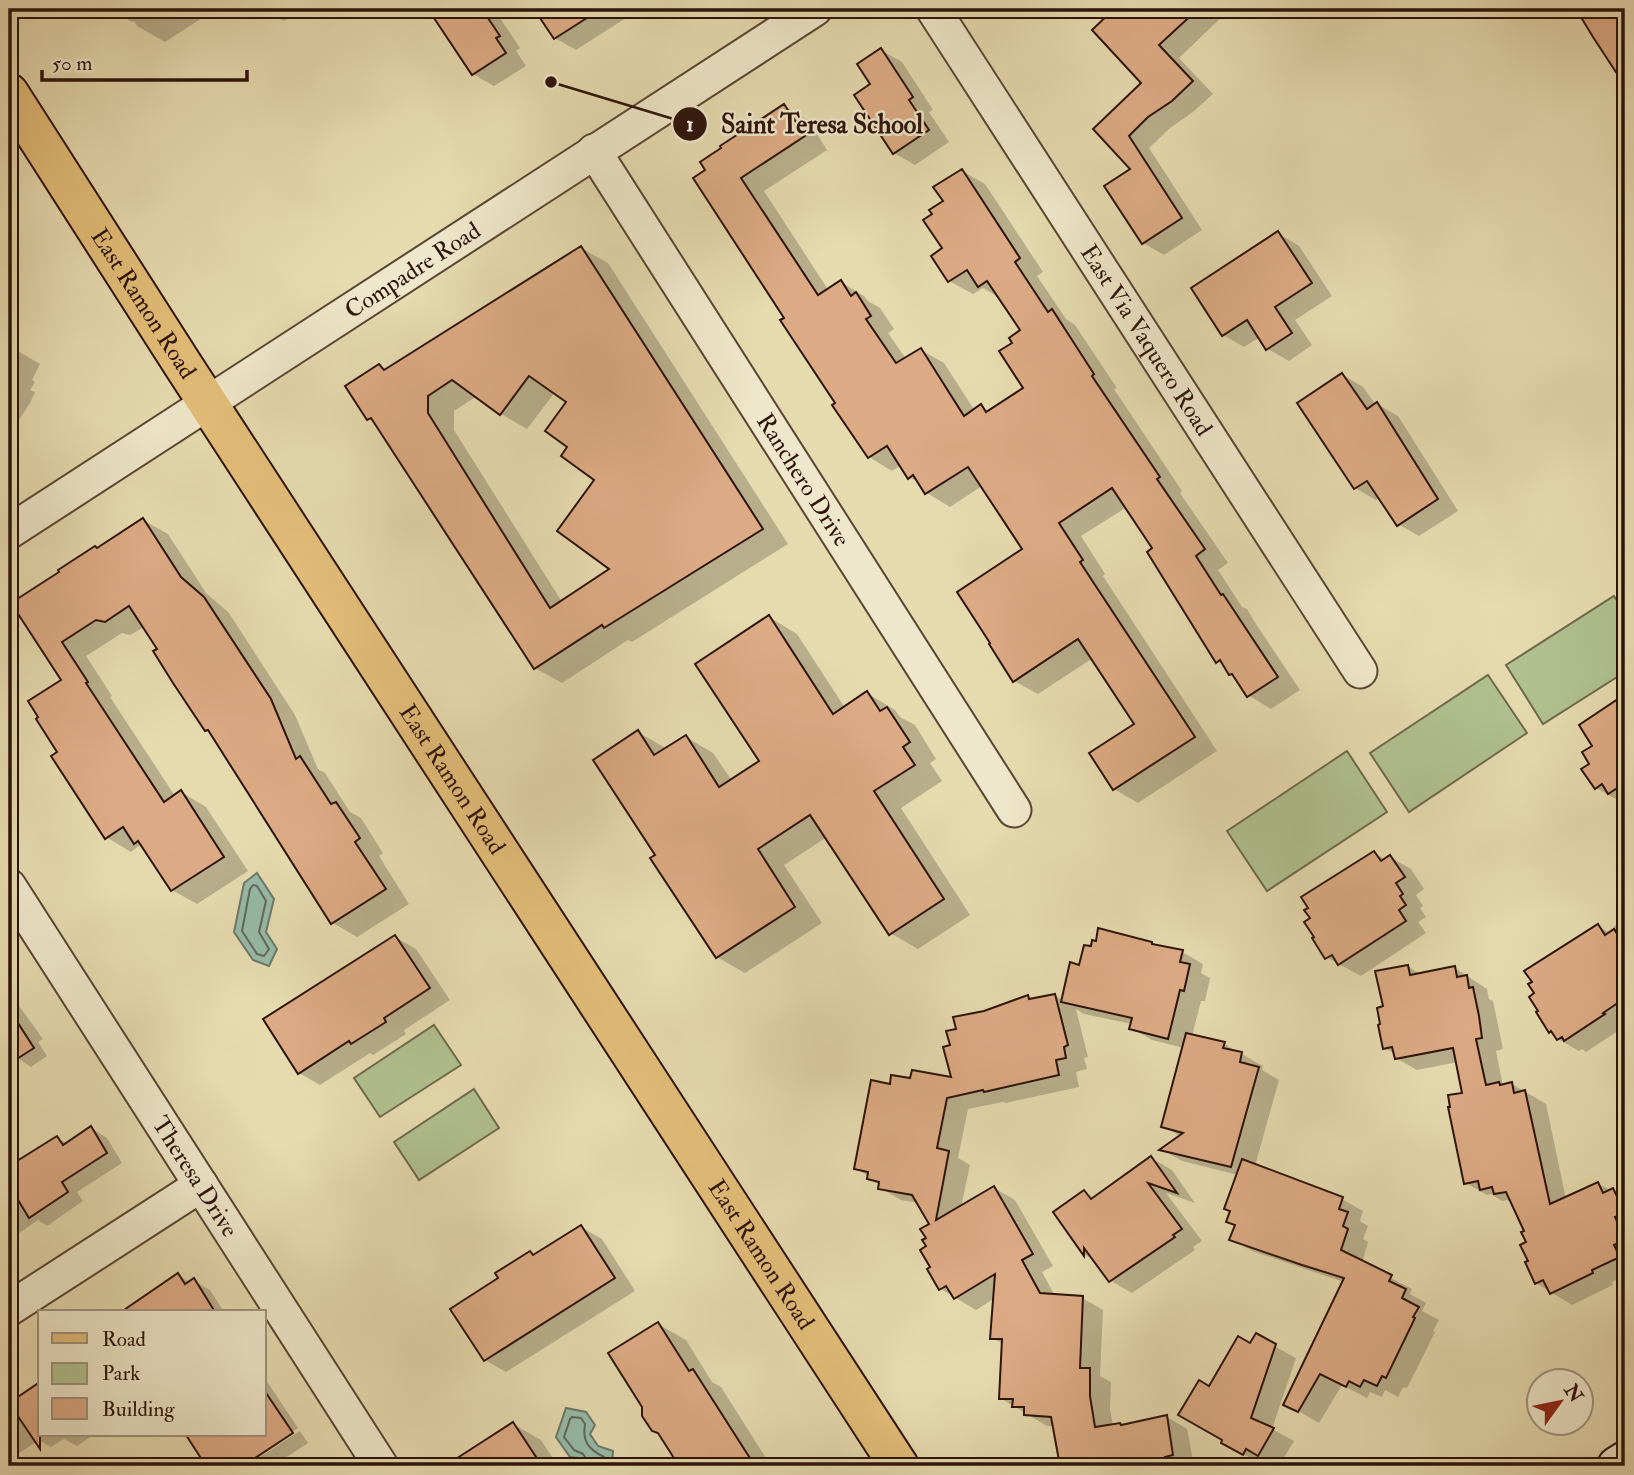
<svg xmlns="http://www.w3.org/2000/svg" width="1634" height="1475" font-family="'IM FELL Double Pica',serif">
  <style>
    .green { fill: #b0c18f; stroke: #6e6a4c; stroke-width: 2 }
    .water { fill: #96bba9; stroke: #6c7869; stroke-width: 2 }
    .shadow { fill: #0003; fill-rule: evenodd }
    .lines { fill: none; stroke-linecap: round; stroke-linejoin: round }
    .shore { stroke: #61675a; stroke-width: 2 }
    .building { fill: #dcaa84; stroke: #2c130a; stroke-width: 2; fill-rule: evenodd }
    .minor-casing { stroke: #5a4533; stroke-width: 37 }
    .secondary-casing { stroke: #2c130a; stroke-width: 42 }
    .primary-casing { stroke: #2c130a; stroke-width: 42 }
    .minor { stroke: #efe7cb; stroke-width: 33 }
    .secondary { stroke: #efe7cb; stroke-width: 38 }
    .primary { stroke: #e3bd78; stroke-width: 38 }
    .labels { text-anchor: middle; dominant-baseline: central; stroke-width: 5; stroke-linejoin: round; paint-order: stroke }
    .street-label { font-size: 24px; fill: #2c130a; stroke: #efe7cb }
    .leader { fill: none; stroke: #2c130a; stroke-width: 2.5 }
    .callout-dot { fill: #2c130a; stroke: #efe7cb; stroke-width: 2.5 }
    .mark-label { font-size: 21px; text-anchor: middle; font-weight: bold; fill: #fff }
    .callout-label { font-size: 26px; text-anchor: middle; font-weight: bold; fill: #2c130a; stroke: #efe7cb; stroke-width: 5; stroke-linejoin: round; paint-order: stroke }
  </style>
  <rect width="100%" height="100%" fill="#e6daaf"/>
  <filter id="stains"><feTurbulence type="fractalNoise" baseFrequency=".00286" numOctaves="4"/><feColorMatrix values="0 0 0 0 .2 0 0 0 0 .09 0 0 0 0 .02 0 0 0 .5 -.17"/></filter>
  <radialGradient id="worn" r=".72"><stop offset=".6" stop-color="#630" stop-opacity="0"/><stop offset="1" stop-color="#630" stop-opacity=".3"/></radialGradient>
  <g class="green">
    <path d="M1614 596 1625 613V672L1543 724 1506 665Z"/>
    <path d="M1488 675 1527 733 1409 812 1370 753Z"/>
    <path d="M1347 751 1387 812 1267 891 1227 831Z"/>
    <path d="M434 1025 461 1065 380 1117 354 1078Z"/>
    <path d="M474 1089 499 1128 419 1180 394 1142Z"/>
  </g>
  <g class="water">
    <path d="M257 873 274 899 266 932 277 949 269 966 253 960 234 932 244 883Z"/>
    <path d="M566 1408 586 1412 595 1425 590 1434 598 1446 613 1451 612 1466H583L578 1458 570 1457 556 1437Z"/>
  </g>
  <g class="shadow">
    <path d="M110 9H216L165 42 137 26 134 21 132 22Z"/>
    <path d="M263 9H302L284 21Z"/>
    <path d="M418 9H494L520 48 516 51 526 66 494 86 473 74 438 20Z"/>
    <path d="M536 9H640L576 50 555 38Z"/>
    <path d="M1117 9H1224L1227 12 1179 58 1213 94 1193 112 1170 128 1149 148 1202 230 1164 255 1143 243 1133 169 1095 129 1143 83 1094 30Z"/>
    <path d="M1578 9H1625V83Z"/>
    <path d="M881 50 902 62 933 110 929 112 949 142 915 165 894 153 872 85Z"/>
    <path d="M784 106 808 120 827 150 764 191 829 291 841 282 864 296 868 301 880 308 894 329 888 333 906 359 921 350 944 363 975 411 981 406 990 412 1026 388 1014 343 1022 331 1000 298 983 288 973 294 949 281 944 249 934 214 945 201 962 171 985 184 1043 272 1037 276 1066 319 1075 325 1117 388 1114 389 1182 491 1180 493 1228 563 1218 570 1242 607 1247 609 1254 621 1300 690 1271 709 1248 695 1236 677 1231 674 1226 666 1217 661 1155 549 1127 507 1081 536 1105 574 1103 576 1217 751 1138 803 1114 789 1136 725 1093 658 1038 694 1014 681 1025 550 982 486 950 507 927 493 921 484 909 477 901 465 892 471 869 457 787 318 696 179Z"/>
    <path d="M1278 233 1299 246 1332 296 1295 320 1312 345 1289 361 1268 349 1260 337 1244 347 1223 335Z"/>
    <path d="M581 248 608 263 788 544 632 642 628 640 562 683 535 668 377 424 369 419 379 366 387 370ZM555 392 568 401 569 447 597 480 612 569 562 602 454 430V411L477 396 501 414 527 429Z"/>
    <path d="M9 346 40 364 32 380 35 382 30 390 35 392 30 403 9 435Z"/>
    <path d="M1343 375 1363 387 1376 405 1377 404 1398 416 1458 511 1419 536 1398 524 1381 497 1376 500 1355 488Z"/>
    <path d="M143 520 168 534 206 593 229 613 295 715 318 769 325 773 350 812 361 818 383 853 379 856 409 904 357 937 333 923 211 732 207 730 144 627 130 635 122 633 86 656 112 696 110 697 175 796 181 792 206 807 248 871 197 904 172 890 145 848 140 845 131 852 106 837 60 753 63 681 13 604Z"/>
    <path d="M769 617 797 634 845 708 867 693 895 710 900 717 915 725 936 759 930 763 942 781 901 808 970 915 918 949 890 933 827 837 784 865 822 923 745 973 717 957 653 859 658 856 638 732 667 749 686 737 713 753 732 781 761 762Z"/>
    <path d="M1625 696V804L1596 788 1592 764 1595 746 1581 725Z"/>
    <path d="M1374 853 1386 860 1390 857 1411 869 1424 889 1416 895 1423 906 1420 908 1426 917 1418 922 1426 933 1361 976 1326 957Z"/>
    <path d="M1615 925 1625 931V1024L1623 1025 1624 1027 1586 1052 1582 1049 1579 1051 1558 1039 1550 1031 1598 926 1610 933Z"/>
    <path d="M395 937 416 949 450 1000 404 1030 406 1034 373 1055 370 1053 320 1085 299 1073Z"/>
    <path d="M1152 943 1158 947 1182 952 1203 964 1201 973 1210 978 1205 1001H1201L1192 1036 1224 1044 1263 1066 1262 1070 1279 1080 1255 1166 1342 1199 1363 1211 1360 1221 1368 1226 1363 1239 1368 1242 1362 1263 1412 1289 1410 1294 1426 1303 1422 1311 1439 1320 1433 1331 1435 1332 1407 1388 1403 1387 1398 1397 1385 1390 1382 1397 1370 1392 1367 1398 1342 1385 1319 1423 1286 1404 1344 1282 1252 1251 1232 1239 1236 1225 1238 1175 1182 1161 1163 1150 1181 1137 1163 1126 1184 1048 1152 1040 1131 1028 1132 1024 1084 1014 1076 1009 1088 1057 1084 1058 1087 1069 1076 1072 1079 1087 1006 1103 1003 1102 968 1109 958 1158 970 1165 961 1207 994 1188 1015 1200 1053 1266 1042 1272 1055 1296 1082 1298 1103 1310 1100 1376 1111 1382 1110 1409 1113 1426 1120 1424 1123 1426 1167 1417 1187 1429 1194 1466H1062L1054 1426H1047L1000 1398 1003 1344 992 1338 995 1298 976 1310 941 1289 932 1268 928 1247V1239L931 1224 919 1203 901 1200 880 1188V1185L869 1179V1176L856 1169 891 1086 912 1080 953 1079 952 1047 958 1030 985 1012 1028 997 1033 1000 1055 996 1063 1000 1080 967Z"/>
    <path d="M1407 966 1422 975 1455 968 1487 989 1489 999 1493 1001 1503 1049 1496 1051 1503 1086 1512 1084 1546 1104 1566 1199 1598 1184 1625 1197V1210L1621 1201H1617L1625 1218V1276L1612 1282 1613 1285 1572 1305 1536 1283 1530 1262 1527 1232 1514 1204 1507 1200 1502 1201 1491 1194 1487 1195 1466 1183 1464 1094 1458 1062 1417 1070 1396 1058 1395 1054 1385 1048V1007Z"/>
    <path d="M9 998 17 1003 43 1039 38 1042 47 1056 31 1067 16 1057 9 1061Z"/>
    <path d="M91 1128 107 1138 122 1163 77 1192 83 1201 47 1226 38 1220 9 1240V1168L57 1138 68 1144Z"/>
    <path d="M1151 1158 1172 1170 1195 1203 1166 1193 1202 1241 1193 1247 1195 1250 1132 1293 1111 1281 1096 1261 1085 1255 1055 1212 1084 1192 1095 1199Z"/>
    <path d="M581 1227 602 1239 635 1291 506 1372 485 1360 501 1279 530 1253 536 1256Z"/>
    <path d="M178 1275 191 1283 194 1281 210 1290 224 1312H129L127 1310Z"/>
    <path d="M658 1324 686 1340 712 1382 721 1387 771 1466H681L661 1434Z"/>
    <path d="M1256 1336 1296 1358 1272 1429 1294 1441 1279 1466 1268 1459 1264 1466 1223 1442 1210 1388 1251 1346Z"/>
    <path d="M264 1377 298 1428 240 1466H208L189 1437 192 1435H264Z"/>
    <path d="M40 1384V1435H93L77 1446 64 1439 51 1447 39 1440 9 1460V1406Z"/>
    <path d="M513 1424 541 1440 558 1466H461L457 1461Z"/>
    <path d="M300 1431 308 1443 273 1466H246Z"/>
  </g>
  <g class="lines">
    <g class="shore">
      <path d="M253 885 257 886 266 901 259 932 269 949 264 956 257 954 242 931 250 889Z"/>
      <path d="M588 1466V1461L583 1454 574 1450 564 1437 570 1419 572 1417 581 1418 585 1424C582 1441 588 1449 604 1457L605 1466"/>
    </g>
  </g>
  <g class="building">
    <path d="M428 9H482L500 36 496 38 506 53 472 75Z"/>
    <path d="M534 9H601L554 39Z"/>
    <path d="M1114 9H1198L1159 45 1193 81 1172 101 1148 117 1129 136 1182 218 1142 244 1104 186 1130 169 1093 129 1141 83 1092 30Z"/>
    <path d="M1576 9H1625V86L1593 37Z"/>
    <path d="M881 48 913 97 909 100 929 130 893 154 854 95 870 84 857 64Z"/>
    <path d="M784 104 805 136 741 178 818 295 841 280 851 296 856 292 871 316 866 319 896 363 921 348 964 416 981 404 986 412 1023 388 999 351 1012 343 1009 338 1020 330 987 281 978 287 967 270 948 282 931 256 942 248 923 220 932 214 929 210 943 201 933 187 962 169 1020 258 1015 262 1048 312 1052 309 1094 374 1092 376 1160 477 1157 479 1205 549 1196 556 1221 595 1223 594 1231 606 1278 677 1247 697 1232 674 1229 675 1220 660 1216 663 1147 552 1152 548 1112 488 1059 523 1083 560 1080 562 1195 737 1113 790 1089 753 1134 724 1078 639 1013 682 989 644 990 643 957 592 1022 549 968 467 925 494 913 475 908 479 887 446 868 458 832 405 835 403 780 320 784 318 693 178 705 170 700 162 721 148 720 146Z"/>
    <path d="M1278 231 1312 283 1275 307 1292 333 1266 350 1247 320 1222 336 1191 288Z"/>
    <path d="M581 246 763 529 604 628 602 625 534 669 371 418 367 420 345 386 379 364 384 370ZM529 376 566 402 545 431 567 447 561 456 594 480 557 531 609 569 550 608 428 413V396L452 380 500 415Z"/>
    <path d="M1342 373 1367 409 1377 402 1438 499 1397 526 1367 481 1354 489 1297 403Z"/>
    <path d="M143 518 181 577 204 597 271 699 296 759 300 756 331 804 336 802 360 838 355 842 386 889 331 924 208 730 205 731 173 683 153 651 157 649 129 606 105 622 96 620 62 642 88 682 86 683 164 802 181 790 224 857 171 891 138 841 134 844 123 827 105 839 51 756 57 752 36 719 38 717 28 701 61 680 11 603 59 572 58 570 95 546 97 548Z"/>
    <path d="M769 615 833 714 867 691 880 711 887 707 910 742 903 747 915 765 874 791 944 899 889 935 810 815 758 849 795 907 716 958 650 858 655 855 593 760 638 730 654 755 686 735 719 787 759 761 695 664Z"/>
    <path d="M1618 699 1625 711V783L1608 794 1602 784 1595 789 1581 769 1589 764 1582 752 1592 746 1579 725Z"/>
    <path d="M1374 851 1381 861 1390 855 1405 877 1396 883 1403 894 1400 896 1406 905 1399 910 1406 921 1338 965 1332 955 1325 959 1312 938 1314 937 1304 922 1310 918 1304 910 1308 908 1301 897Z"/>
    <path d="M1598 924 1605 935 1614 929 1625 946V998L1603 1013 1605 1014 1564 1041 1562 1037 1557 1040 1551 1031 1549 1033 1536 1012 1538 1011 1529 997 1534 993 1528 984 1532 982 1524 971Z"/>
    <path d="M1098 928 1152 942V944L1183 950 1180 962 1190 964 1184 991 1180 990 1168 1039 1129 1029 1132 1018 1061 1002 1070 962 1079 965 1084 945 1091 946 1092 940 1096 941Z"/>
    <path d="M395 935 430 988 384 1018 386 1022 351 1044 349 1041 298 1074 263 1019Z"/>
    <path d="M1408 965 1410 975 1455 966 1457 977 1467 975 1469 988 1473 987 1479 1016 1482 1038 1476 1039 1486 1085 1499 1082 1500 1085 1512 1082 1514 1093 1525 1090 1550 1204 1598 1182 1603 1193 1613 1188 1625 1213 1615 1217 1621 1229 1618 1231 1623 1241 1614 1245 1620 1257 1592 1270 1593 1273 1550 1294 1543 1280 1535 1284 1525 1262 1528 1261 1520 1245 1526 1242 1521 1232 1524 1231 1506 1192 1494 1194 1492 1187 1480 1190 1478 1181 1464 1184 1448 1107H1450L1448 1095 1462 1093 1453 1048 1395 1059 1392 1047 1383 1049 1378 1025 1380 1024 1377 1008 1383 1006 1375 971Z"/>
    <path d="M1055 994 1068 1045 1064 1047 1066 1058 1056 1060 1059 1075 984 1092 983 1090 947 1098 937 1148 949 1151 936 1220 994 1186 1033 1254 1022 1260 1040 1293 1083 1296 1080 1368H1090V1396L1095 1427 1120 1423 1121 1425 1167 1415 1173 1455 1165 1457 1167 1466H1060L1051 1417 1024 1415V1407H1012L1013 1399H999L1002 1339H990L995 1274 954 1299 946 1286 939 1290 927 1269 930 1267 920 1250 926 1246 922 1240 926 1238 920 1229 929 1224 912 1195 878 1189 879 1182 867 1179 868 1172 854 1169 871 1080 890 1084 891 1075 910 1078 912 1070 951 1077 943 1047 950 1045 946 1031 956 1029 953 1017 984 1011 1028 995 1029 999Z"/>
    <path d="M9 1009 34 1048 9 1064Z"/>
    <path d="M1186 1033 1225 1042 1223 1048 1242 1052 1240 1062 1259 1067 1231 1167 1159 1150 1183 1133 1161 1127Z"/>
    <path d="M91 1126 107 1153 62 1182 68 1192 29 1218 9 1185V1166L57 1136 63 1145Z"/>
    <path d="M1151 1156 1177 1193 1148 1183 1182 1229 1173 1235 1175 1237 1109 1282 1084 1248V1256L1053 1212 1084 1190 1091 1199Z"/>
    <path d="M1242 1159 1343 1197 1339 1209 1348 1212 1343 1226 1348 1229 1341 1250 1392 1275 1389 1281 1406 1289 1402 1298 1419 1307 1413 1317 1415 1318 1386 1378 1382 1376 1377 1386 1364 1380 1360 1387 1349 1381 1346 1387 1320 1374 1298 1412 1283 1405 1344 1278 1302 1265 1229 1240 1235 1225 1226 1222 1230 1211 1224 1209Z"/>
    <path d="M581 1225 615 1278 484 1361 450 1309 498 1278 495 1273 530 1251 533 1255Z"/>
    <path d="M178 1273 185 1284 194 1278 215 1312H121Z"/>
    <path d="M658 1322 689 1371 693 1369 755 1466H679L658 1433 652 1431 642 1416V1407L608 1353Z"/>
    <path d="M1256 1333 1276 1344 1251 1418 1274 1428 1258 1456 1246 1449 1243 1455 1221 1443 1222 1440 1178 1415 1199 1380 1209 1386 1238 1336 1250 1343Z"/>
    <path d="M40 1382V1449L9 1403Z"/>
    <path d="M264 1390 293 1433 243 1466H206L186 1435H264Z"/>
    <path d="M513 1422 542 1466H445L482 1442Z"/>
  </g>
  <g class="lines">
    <defs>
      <g id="minor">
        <path id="s1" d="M933 9 1360 671"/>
        <path id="s2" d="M594 151 1014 810"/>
        <path id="s3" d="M9 532 815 9"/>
        <path id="s4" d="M9 886 381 1466"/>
        <path d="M9 1309 201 1185"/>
      </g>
      <path id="secondary" d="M1617 1466 1625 1461"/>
      <g id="primary">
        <path id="s5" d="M9 93 183 365 899 1466"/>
      </g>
    </defs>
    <use href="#minor" class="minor-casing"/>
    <use href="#secondary" class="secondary-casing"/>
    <use href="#primary" class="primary-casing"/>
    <use href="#minor" class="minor"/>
    <use href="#secondary" class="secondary"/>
    <use href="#primary" class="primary"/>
  </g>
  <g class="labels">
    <g class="street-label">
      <text stroke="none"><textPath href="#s3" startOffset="481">Compadre Road</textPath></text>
      <text stroke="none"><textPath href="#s5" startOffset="250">East Ramon Road</textPath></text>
      <text stroke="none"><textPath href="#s1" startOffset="394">East Via Vaquero Road</textPath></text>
      <text stroke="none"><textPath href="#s2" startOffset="390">Ranchero Drive</textPath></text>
      <text stroke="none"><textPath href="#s5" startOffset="817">East Ramon Road</textPath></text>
      <text stroke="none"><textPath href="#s4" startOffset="345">Theresa Drive</textPath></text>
      <text stroke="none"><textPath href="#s5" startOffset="1384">East Ramon Road</textPath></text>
    </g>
  </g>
  <path class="leader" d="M551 82L690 124"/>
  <g class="callout-dot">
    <circle cx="551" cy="82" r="7"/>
    <circle cx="690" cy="124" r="18"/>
  </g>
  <g class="mark-label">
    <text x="690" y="131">1</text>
  </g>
  <g class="callout-label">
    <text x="822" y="133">Saint Teresa School</text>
  </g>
  <rect width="1634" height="1475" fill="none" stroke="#e6daaf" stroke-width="35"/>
  <rect x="10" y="10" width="1613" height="1454" fill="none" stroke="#2c130a" stroke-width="3.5"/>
  <rect x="18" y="18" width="1599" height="1440" fill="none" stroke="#2c130a" stroke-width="2"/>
  <rect x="38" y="1310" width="228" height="126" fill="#efe7cb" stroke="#a1927e" stroke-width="2"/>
  <rect x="52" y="1333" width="35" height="10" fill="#e3bd78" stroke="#a1927e" stroke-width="2"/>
  <text x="102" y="1346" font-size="21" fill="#2c130a">Road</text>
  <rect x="52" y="1363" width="35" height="21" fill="#b0c18f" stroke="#a1927e" stroke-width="2"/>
  <text x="102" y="1380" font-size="21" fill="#2c130a">Park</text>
  <rect x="52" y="1398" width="35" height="21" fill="#dcaa84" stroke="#a1927e" stroke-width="2"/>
  <text x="102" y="1416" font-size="21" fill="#2c130a">Building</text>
  <g transform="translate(1560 1402) rotate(57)"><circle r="33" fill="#efe7cb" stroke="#a1927e" stroke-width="2"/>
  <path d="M0-5L12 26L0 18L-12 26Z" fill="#8f2418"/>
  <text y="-10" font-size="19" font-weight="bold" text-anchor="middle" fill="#2c130a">N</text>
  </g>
  <path d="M42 70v10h205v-10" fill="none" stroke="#2c130a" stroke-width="3.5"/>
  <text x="52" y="70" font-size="21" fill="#2c130a" stroke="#efe7cb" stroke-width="5" paint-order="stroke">50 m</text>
  <rect width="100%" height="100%" filter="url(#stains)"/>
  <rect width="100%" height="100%" fill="url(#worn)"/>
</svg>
